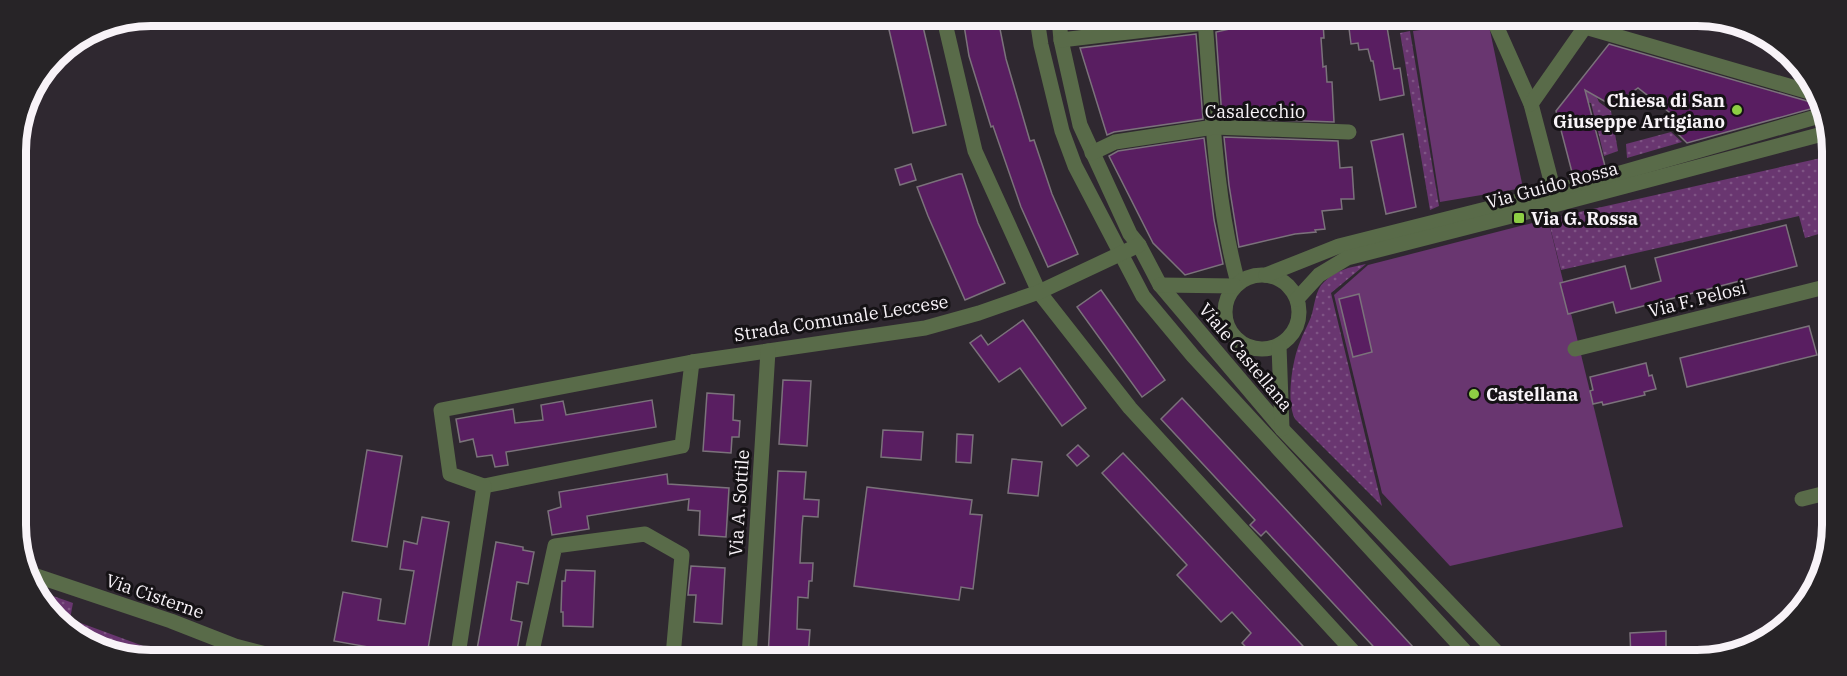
<svg xmlns="http://www.w3.org/2000/svg" width="1847" height="676" font-family="'IBM Plex Serif',serif">
  <style>
    .grass { fill: url(#grass-dots) }
    .garden { fill: #693670 }
    .building { fill: #591e61; stroke: #7b727b; stroke-width: 1.5 }
    .lines { fill: none; stroke-linecap: round; stroke-linejoin: round }
    .minor { stroke: #596b49; stroke-width: 15 }
    .poi-dot { fill: #8dce44; stroke: #151215; stroke-width: 2 }
    .labels { text-anchor: middle; dominant-baseline: central; stroke-width: 6; stroke-linejoin: round; paint-order: stroke }
    .poi-label { font-size: 18px; font-weight: bold; fill: #f8f3f8; stroke: #151215; text-anchor: start }
    .street-label { font-size: 18px; fill: #f8f3f8; stroke: #151215 }
    .rim { fill: none; stroke: #f8f3f8; stroke-width: 8 }
  </style>
  <defs>
    <pattern id="grass-dots" width="8" height="8" patternUnits="userSpaceOnUse" patternTransform="scale(1.5)"><rect width="8" height="8" fill="#693670"/><path d="M2 2h.1M6 6h.1" fill="none" stroke="#7f5485" stroke-width="1.8" stroke-linecap="round"/></pattern>
  </defs>
  <rect width="100%" height="100%" fill="#2f2830"/>
  <g class="grass">
    <path d="M1410 31 1439 206 1430 210 1400 33Z"/>
    <path d="M1591 85 1599 102 1611 111 1618 151 1604 156 1591 103 1578 101Z"/>
    <path d="M1671 132 1682 142 1627 158 1626 144Z"/>
    <path d="M1830 156 1829 231 1805 238 1799 216 1561 270 1548 219Z"/>
    <path d="M1366 264 1331 293 1382 506 1295 419C1286 401 1292 361 1300 342 1303 333 1308 325 1311 317 1315 305 1315 290 1324 282 1335 270 1351 267 1366 264Z"/>
    <path d="M36 590 73 603 70 619 165 654H107L48 615Z"/>
  </g>
  <g class="garden">
    <path d="M1488 21 1523 188 1440 202 1413 31Z"/>
    <path d="M1548 219 1623 527 1450 566 1382 493 1334 295 1368 265Z"/>
  </g>
  <g class="building">
    <path d="M900 18H921L946 125 913 133 887 21Z"/>
    <path d="M963 19H998L1006 59 1030 141 1034 140 1052 194 1078 254 1048 267 1021 207 993 126 991 127 969 56Z"/>
    <path d="M1348 20 1386 21 1394 69 1400 68 1404 95 1380 100 1373 61H1371L1368 49 1359 50 1358 43 1351 44Z"/>
    <path d="M1323 23 1324 38H1321L1323 67 1326 66 1327 82H1332L1334 122 1222 118 1216 32 1234 28Z"/>
    <path d="M1196 34 1203 119 1114 132 1107 135 1080 48Z"/>
    <path d="M1609 44 1814 103V108L1687 143 1675 131 1687 126 1638 88 1613 106 1585 90 1605 166 1573 176 1556 111Z"/>
    <path d="M1403 134 1416 207 1386 214 1371 141Z"/>
    <path d="M1224 137 1338 141 1340 168 1352 167 1354 199H1341L1342 209 1322 211 1325 229 1315 230 1316 232 1295 234 1239 247 1229 185Z"/>
    <path d="M1204 138 1214 220 1223 264 1185 275 1153 243 1109 156 1118 151Z"/>
    <path d="M911 164 916 180 900 185 895 169Z"/>
    <path d="M959 174H962L978 223 1005 283 965 300 928 216 917 187Z"/>
    <path d="M1786 225 1797 266 1616 313 1613 302 1568 314 1560 283 1625 266 1631 289 1661 281 1655 258Z"/>
    <path d="M1101 290 1165 380 1142 397 1077 307Z"/>
    <path d="M1359 294 1372 352 1353 357 1339 299Z"/>
    <path d="M1023 320 1086 408 1062 426 1020 368 999 382 970 343 981 335 988 345Z"/>
    <path d="M1809 326 1817 355 1687 387 1680 358Z"/>
    <path d="M1646 363 1649 376 1652 375 1656 389 1644 392 1645 395 1603 405 1602 402 1593 404 1590 391 1593 390 1590 377Z"/>
    <path d="M783 380 811 381 807 446 779 444Z"/>
    <path d="M707 393 734 395 733 420 740 421 739 437H732L731 453 703 451Z"/>
    <path d="M1182 398 1332 559 1425 660 1385 659 1266 531 1261 536 1250 525 1255 520 1161 419Z"/>
    <path d="M652 400 656 427 506 452 508 465 495 467 492 455 477 457 473 439 460 442 456 419 513 409 515 423 543 420 541 405 563 401 566 415Z"/>
    <path d="M883 430 923 432 921 460 881 457Z"/>
    <path d="M957 434 973 435 971 463 956 462Z"/>
    <path d="M1078 445 1089 456 1077 466 1067 455Z"/>
    <path d="M367 450 402 456 387 547 352 541Z"/>
    <path d="M1123 453 1143 474 1315 659H1257L1242 643 1251 633 1232 612 1221 622 1177 575 1187 565 1102 473Z"/>
    <path d="M1012 459 1042 462 1038 496 1008 493Z"/>
    <path d="M778 471 806 472 804 499 819 500 818 517 803 516 802 527 800 563H813L812 581H809L808 598 798 597 797 629 810 630 808 657H768Z"/>
    <path d="M667 474 668 484 729 488 726 537 699 535 700 511 688 510 689 499 587 516 589 529 552 535 548 511 561 507 559 492Z"/>
    <path d="M867 487 972 500 970 514 982 515 973 589 961 587 959 600 854 586Z"/>
    <path d="M422 517 449 522 427 655 408 653V655H385L386 650 334 641 343 592 381 599 378 620 405 624 414 571 400 569 404 541 417 544Z"/>
    <path d="M496 542 523 547V550L534 552 528 584 517 582 511 620 522 622 516 656 476 655Z"/>
    <path d="M691 566 725 568 722 624 694 622 696 595H688Z"/>
    <path d="M566 570 595 571 593 627 563 626V612H561L562 581H565Z"/>
    <path d="M1666 631V654L1657 655V661L1631 660 1630 633Z"/>
  </g>
  <g class="lines">
    <g class="minor">
      <path d="M944 19 975 151 1039 292 1130 408 1360 659"/>
      <path d="M1037 19 1041 45 1062 131 1075 166 1143 296 1193 356 1473 660"/>
      <path d="M1059 19 1061 40 1080 125 1130 234 1139 245 1160 285 1282 429 1504 660"/>
      <path d="M1205 20C1212 107 1215 199 1238 283"/>
      <path d="M1494 21 1531 104 1554 192V202"/>
      <path d="M1585 27 1813 93"/>
      <path d="M1061 40 1230 20"/>
      <path d="M1531 104 1585 27 1584 21"/>
      <path d="M1092 153 1115 142 1214 127 1349 132"/>
      <circle cx="1262" cy="312" r="37"/>
      <path d="M1266 275 1339 246 1554 192 1823 115"/>
      <path d="M1160 285 1235 286"/>
      <path d="M1297 299 1319 275 1347 258 1554 205 1830 132"/>
      <path d="M1279 346 1282 429"/>
      <path d="M1575 349 1829 286"/>
      <path d="M484 486 682 446 692 362"/>
      <path d="M1802 499 1826 493"/>
      <path d="M28 573 171 621 235 646 270 655"/>
      <path d="M458 655 484 486 450 474 441 410 692 362 925 328 979 313 1039 292 1139 245"/>
      <path d="M531 656 555 546 645 534 682 555 673 656"/>
      <path d="M749 657 768 351"/>
    </g>
  </g>
  <g class="poi-dot">
    <circle cx="1737" cy="110" r="6"/>
    <rect x="1513" y="212" width="12" height="12" rx="3"/>
    <circle cx="1474" cy="394" r="6"/>
  </g>
  <g class="labels">
    <g class="poi-label">
      <text x="1725" y="100" text-anchor="end">Chiesa di San<tspan x="1725" dy="21">Giuseppe Artigiano</tspan></text>
      <text x="1531" y="218">Via G. Rossa</text>
      <text x="1486" y="394">Castellana</text>
    </g>
    <g class="street-label">
      <text x="1255" y="111">Casalecchio</text>
      <text transform="translate(1552 185) rotate(-15)">Via Guido Rossa</text>
      <text transform="translate(1697 299) rotate(-14)">Via F. Pelosi</text>
      <text transform="translate(841 318) rotate(-9)">Strada Comunale Leccese</text>
      <text transform="translate(1246 357) rotate(50)">Viale Castellana</text>
      <text transform="translate(739 503) rotate(-86)">Via A. Sottile</text>
      <text transform="translate(155 596) rotate(19)">Via Cisterne</text>
    </g>
  </g>
  <path d="M0 0H1847V676H0ZM151 26H1697A125 125 0 0 1 1822 151V525A125 125 0 0 1 1697 650H151A125 125 0 0 1 26 525V151A125 125 0 0 1 151 26Z" fill="#272427" fill-rule="evenodd"/>
  <path class="rim" d="M151 26H1697A125 125 0 0 1 1822 151V525A125 125 0 0 1 1697 650H151A125 125 0 0 1 26 525V151A125 125 0 0 1 151 26Z"/>
</svg>
